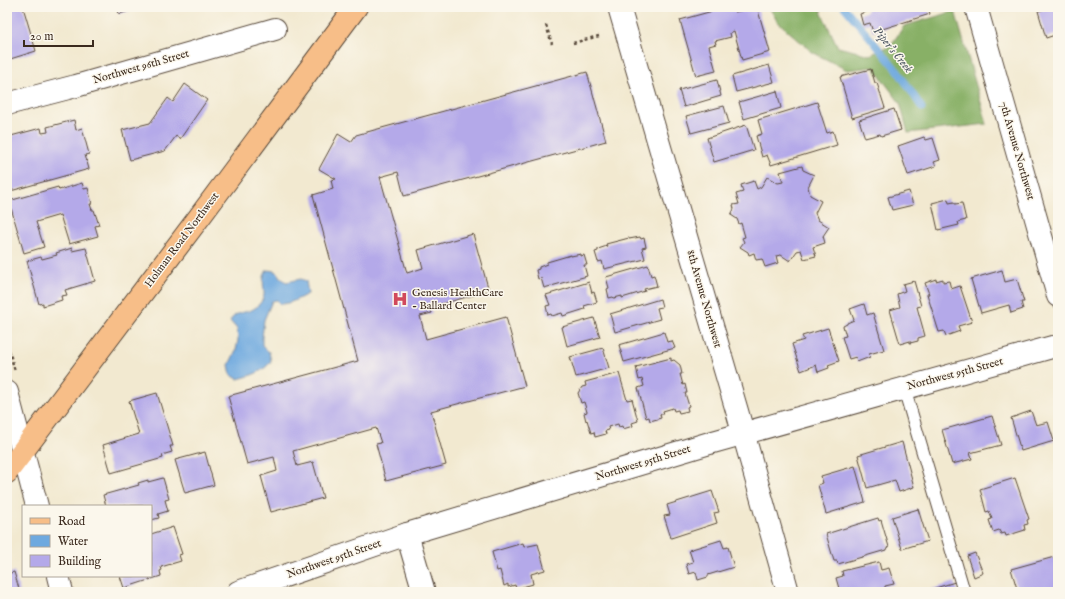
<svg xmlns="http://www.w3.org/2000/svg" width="1065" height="599" font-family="'IM FELL English',serif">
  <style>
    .forest { fill: #88b066; stroke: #626d42 }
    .water { fill: #6ea9df; stroke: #546a7e }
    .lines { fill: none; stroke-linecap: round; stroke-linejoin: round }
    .stream { stroke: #6ea9df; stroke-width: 7 }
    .building { fill: #b4a9e9 }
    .service-casing { stroke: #564739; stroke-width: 14 }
    .minor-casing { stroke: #564739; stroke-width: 24 }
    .tertiary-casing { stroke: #564739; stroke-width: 24 }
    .primary-casing { stroke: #564739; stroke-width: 24 }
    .path { stroke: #564739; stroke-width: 2.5; stroke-dasharray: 3 3; stroke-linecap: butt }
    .service { stroke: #fff; stroke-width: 12 }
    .minor { stroke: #fff; stroke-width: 22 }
    .tertiary { stroke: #fff; stroke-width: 22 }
    .primary { stroke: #f7be88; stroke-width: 22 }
    .labels { text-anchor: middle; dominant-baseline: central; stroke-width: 3; stroke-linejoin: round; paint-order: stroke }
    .street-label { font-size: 11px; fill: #3b2a1e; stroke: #fbf7ec }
    .poi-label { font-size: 11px; fill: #3b2a1e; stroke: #fbf7ec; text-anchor: start }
    .water-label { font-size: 12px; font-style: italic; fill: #4d5662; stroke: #fbf7ec }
  </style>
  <rect width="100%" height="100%" fill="#fbf7ec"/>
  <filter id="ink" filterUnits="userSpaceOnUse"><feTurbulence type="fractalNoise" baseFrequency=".025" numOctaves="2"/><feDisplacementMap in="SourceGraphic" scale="8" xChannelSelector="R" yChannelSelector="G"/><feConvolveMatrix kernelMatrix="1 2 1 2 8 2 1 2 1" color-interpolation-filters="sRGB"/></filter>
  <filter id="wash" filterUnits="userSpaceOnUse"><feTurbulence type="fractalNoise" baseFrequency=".012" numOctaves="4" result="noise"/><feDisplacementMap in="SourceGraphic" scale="16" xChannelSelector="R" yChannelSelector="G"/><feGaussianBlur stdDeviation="0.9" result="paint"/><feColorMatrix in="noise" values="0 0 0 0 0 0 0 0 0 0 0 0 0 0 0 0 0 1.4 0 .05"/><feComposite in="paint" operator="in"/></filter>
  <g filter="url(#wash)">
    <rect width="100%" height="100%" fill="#f2e9d0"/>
    <path class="forest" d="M769 7H821L822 14 838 47 870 55 891 45 904 26 955 11 987 124 908 133 900 103 873 67 847 70 812 52 777 21Z"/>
    <path class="water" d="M267 270 276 271 280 277 286 282 301 279 306 281 308 294C299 298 291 304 280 304L277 300 272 301 264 320 262 338V345L269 352 271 361C264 372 250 376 238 379L231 375 229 365 236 350 238 340 237 329 230 321C239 307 250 317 261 302 269 292 258 284 267 270Z"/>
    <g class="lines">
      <path class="stream" d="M844 7 897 70 922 108"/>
    </g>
    <g id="blocks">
      <g class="building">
        <path d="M7 7H23L36 51 7 60Z"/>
        <path d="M117 7H143L119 14Z"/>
        <path d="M677 7H689L678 11Z"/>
        <path d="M727 7H734L735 12 757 7 770 52 742 60 734 31 730 33 731 37 715 41 716 44 709 46 716 71 696 76 680 20Z"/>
        <path d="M866 7H928L930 14 873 32 870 23 863 25 860 14 868 11Z"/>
        <path d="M1053 7H1058V34L1046 38 1038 11Z"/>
        <path d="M769 65 774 82 736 92 732 76Z"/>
        <path d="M871 69 875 83H877L885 108 852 118 840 77Z"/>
        <path d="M587 72 606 141 404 196 398 172 380 177 407 273 423 268 418 250 473 234 489 291 430 307 432 313 420 316 426 339 506 317 525 386 431 411 446 465 386 481 376 444 381 443 376 428 293 451 297 466 313 462 323 498 271 512 261 476 277 471 274 457 247 464 228 396 358 361 313 195 333 189 331 180 336 179 319 169 338 134 351 142 356 135Z"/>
        <path d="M717 80 721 96 684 107 679 90Z"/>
        <path d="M185 84 207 100 180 139 176 136 165 151 130 160 122 130 150 123 168 98 173 102Z"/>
        <path d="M777 91 781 108 744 119 739 102Z"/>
        <path d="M817 102 827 133 833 131 837 145 771 165 767 155 762 157 756 136 762 134 758 120Z"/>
        <path d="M724 106 729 123 691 133 686 116Z"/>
        <path d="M894 109 901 130 881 136 880 134 865 138 859 120Z"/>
        <path d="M74 120 76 130 82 128 89 154 85 155 89 169 7 192V137L41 128 42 133 48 132 47 127Z"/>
        <path d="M746 125 754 150 714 162 707 138Z"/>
        <path d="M924 137 926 140 933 138 940 160 934 162 936 166 908 175 898 146Z"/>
        <path d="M802 166 803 170 814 175 808 187 810 195 821 201 815 213 818 220 829 227 823 236 825 243 813 247 816 256 804 259 801 250 797 251 790 261 781 255 776 256 778 263 765 267 762 259 756 260 754 253 749 255 748 252 740 247 744 242 742 238 745 237 741 223 739 224 737 219 731 215 734 209 733 205 739 204 736 194 743 192 741 185 754 181 757 189 761 187 767 177 778 183 783 182 780 172Z"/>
        <path d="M82 183 84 189 88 188 92 204H90L92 210H94L99 225 95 226 98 236 69 244 60 215 36 222 44 247 24 253 9 201 58 187 59 190Z"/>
        <path d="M909 191 913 205 892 210 888 197Z"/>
        <path d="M948 199 949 203 954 202 955 204 962 203 966 220 958 222 959 225 938 230 932 203Z"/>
        <path d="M640 237 641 239 644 238 646 247 642 248 645 259 604 269 602 261 598 262 595 252 598 251V249L607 246 606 244 629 238V239Z"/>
        <path d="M72 248V251L86 248 95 281 65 290 67 295 61 296 62 300 43 306V303L39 304 27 261 41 257 42 259 57 255 56 253Z"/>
        <path d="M581 254V256L584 255 587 265H584L587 276 544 288 541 278 538 279 536 270 539 269V267L547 264V262L571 255V256Z"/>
        <path d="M648 265 651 276 654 275 657 286 644 289 645 291 622 298V296L614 298 613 297 609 298 607 289 609 288 606 277Z"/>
        <path d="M1002 270 1005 282 1017 279 1024 302H1021L1023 309 1011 313 1009 305 981 313 971 279Z"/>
        <path d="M936 279V281L943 279V282L949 281 951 289 960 286 972 322 958 326 960 331 946 336 944 331 939 332 927 294H929L925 283Z"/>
        <path d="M914 281 921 306 917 307 925 336 918 338V341L910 343V341L900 344 890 310 900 307 897 294 905 291 903 284Z"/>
        <path d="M589 282 592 293 594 292 597 302 584 306 585 309 563 316 562 313 552 316 551 314 548 315 546 306 550 305 546 295Z"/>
        <path d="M660 299 662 307 657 308 660 319 615 332 610 314Z"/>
        <path d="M864 304 867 315 873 313 884 350 869 354 870 357 857 362 856 357 849 359 842 337 846 336 843 326 847 324V323L854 320 850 309Z"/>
        <path d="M594 318 600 337 567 346 562 327Z"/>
        <path d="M828 328 839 361 828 365 829 368 818 372 816 365 801 371 792 344 804 340 802 336Z"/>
        <path d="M664 332 667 342 672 341 675 348 624 362 619 345Z"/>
        <path d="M603 348 609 368 576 377 570 357Z"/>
        <path d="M671 358V361L674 360 680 365 682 374H680L683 385 685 384 687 393H685L689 406 687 407 688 411 679 413 678 410 674 411 673 408 663 411 664 414H660L661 418 650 421 649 417 646 418 638 388 644 386 642 379 639 380 636 367Z"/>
        <path d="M619 373 627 400 632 399 638 421 632 423 633 426 623 429 622 426 619 427 618 424 608 427 609 430 605 431 606 434 595 437 594 432 591 433 587 420 586 421 584 413 587 412 584 402 581 403 578 393 582 387 586 386 585 382Z"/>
        <path d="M157 393 173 446H170L172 452 162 455 163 458 111 473 103 445 139 434 129 401Z"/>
        <path d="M1031 411 1036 425 1048 422 1054 441 1021 451 1011 418Z"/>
        <path d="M992 416 1001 445 970 453 972 459 952 464 942 430Z"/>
        <path d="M902 442 914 487 899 492 895 480 867 488 858 455Z"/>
        <path d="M205 452 214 485 185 493 175 460Z"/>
        <path d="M855 466 865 502 826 514 818 485 823 483 821 476Z"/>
        <path d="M163 478 169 499 165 500 168 511 158 514 159 518 151 520V506H106L103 495 139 485 138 483 148 480V482Z"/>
        <path d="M1015 478 1029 519 1027 520 1028 524 1024 525 1025 530 1006 536 1005 533 1001 534 999 530 993 532 989 520 992 519 989 511 986 512 980 489Z"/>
        <path d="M712 491 719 512 714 513 717 523 671 538 664 516 670 515 667 505Z"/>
        <path d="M918 509 928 541 902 549 892 517Z"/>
        <path d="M878 518 879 521 881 520 889 547 886 549V550L838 564 837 561H834L826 534Z"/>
        <path d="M173 527 182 554 179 555 181 561 161 567 162 570 160 571 161 576 124 588 120 576H151V534Z"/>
        <path d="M721 540 724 548 728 547 734 567 708 575V577L698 580 696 572 689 574 686 564 693 562 689 550Z"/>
        <path d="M523 543 524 547 538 544 545 570 531 574 533 584 516 589 515 585 508 587V584L504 586 500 570 497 571 492 552Z"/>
        <path d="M975 553 983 573 974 577 967 556Z"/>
        <path d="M1058 556V592H1033L1032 589 1018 592 1011 569Z"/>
        <path d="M879 562 881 570 889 568 894 584 885 586V589L873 592H840L836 578 843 576 842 571Z"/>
        <path d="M14 572 20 592H7V574Z"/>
        <path d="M955 582 958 592H930L929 590Z"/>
      </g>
    </g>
  </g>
  <g filter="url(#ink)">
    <use href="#blocks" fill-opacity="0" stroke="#564739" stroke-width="1"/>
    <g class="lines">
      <defs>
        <path id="service" d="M904 388 964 592"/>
        <g id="minor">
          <path d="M976 7 1058 296"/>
          <path d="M7 104 76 86 275 29"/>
          <path d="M7 392 37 506"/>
          <path d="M407 534 424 592"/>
          <path d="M58 576 62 592"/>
          <path d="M238 592 407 534 713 442 1052 347"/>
        </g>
        <path id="tertiary" d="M619 7 737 411 788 592"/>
        <path id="primary" d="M7 472 201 215 356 7"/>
      </defs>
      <use href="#service" class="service-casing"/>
      <use href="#minor" class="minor-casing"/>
      <use href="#tertiary" class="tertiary-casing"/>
      <use href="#primary" class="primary-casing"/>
      <g class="path">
        <path d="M546 25 552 44"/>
        <path d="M573 43 599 36"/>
        <path d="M7 344 15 371"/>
      </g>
      <use href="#service" class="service"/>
      <use href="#minor" class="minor"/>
      <use href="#tertiary" class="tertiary"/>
      <use href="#primary" class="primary"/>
    </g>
  </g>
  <defs>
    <symbol id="hospital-bare" viewBox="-9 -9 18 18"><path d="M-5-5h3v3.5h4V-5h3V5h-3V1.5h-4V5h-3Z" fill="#d1495b" stroke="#fbf7ec" stroke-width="2.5" paint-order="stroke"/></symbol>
  </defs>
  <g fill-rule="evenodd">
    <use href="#hospital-bare" x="389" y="288" width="22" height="22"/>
  </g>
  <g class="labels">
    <g class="street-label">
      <text transform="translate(141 67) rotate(-16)">Northwest 96th Street</text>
      <text transform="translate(1017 151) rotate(74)">7th Avenue Northwest</text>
      <text transform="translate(182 240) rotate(-53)">Holman Road Northwest</text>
      <text transform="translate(704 299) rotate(74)">8th Avenue Northwest</text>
      <text transform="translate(955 374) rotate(-15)">Northwest 95th Street</text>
      <text transform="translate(643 463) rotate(-17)">Northwest 95th Street</text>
      <text transform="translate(334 559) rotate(-19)">Northwest 95th Street</text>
    </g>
    <g class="poi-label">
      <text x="412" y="293">Genesis HealthCare<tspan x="412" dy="13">- Ballard Center</tspan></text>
    </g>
    <g class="water-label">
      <text transform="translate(893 50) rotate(51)">Piper's Creek</text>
    </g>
  </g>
  <rect width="1065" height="599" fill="none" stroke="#fbf7ec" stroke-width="24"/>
  <rect x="22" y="505" width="130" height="72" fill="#fbf7ec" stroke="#aea59a"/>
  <rect x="30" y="518" width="20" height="6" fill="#f7be88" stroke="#aea59a"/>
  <text x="58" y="525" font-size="12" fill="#3b2a1e">Road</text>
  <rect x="30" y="535" width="20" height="12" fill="#6ea9df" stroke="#aea59a"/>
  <text x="58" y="545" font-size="12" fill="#3b2a1e">Water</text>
  <rect x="30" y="555" width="20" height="12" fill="#b4a9e9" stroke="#aea59a"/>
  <text x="58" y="565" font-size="12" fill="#3b2a1e">Building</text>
  <path d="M24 40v6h69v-6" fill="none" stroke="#3b2a1e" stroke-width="2"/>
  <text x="30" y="40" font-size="12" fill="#3b2a1e" stroke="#fbf7ec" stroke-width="3" paint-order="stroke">20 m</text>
</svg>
